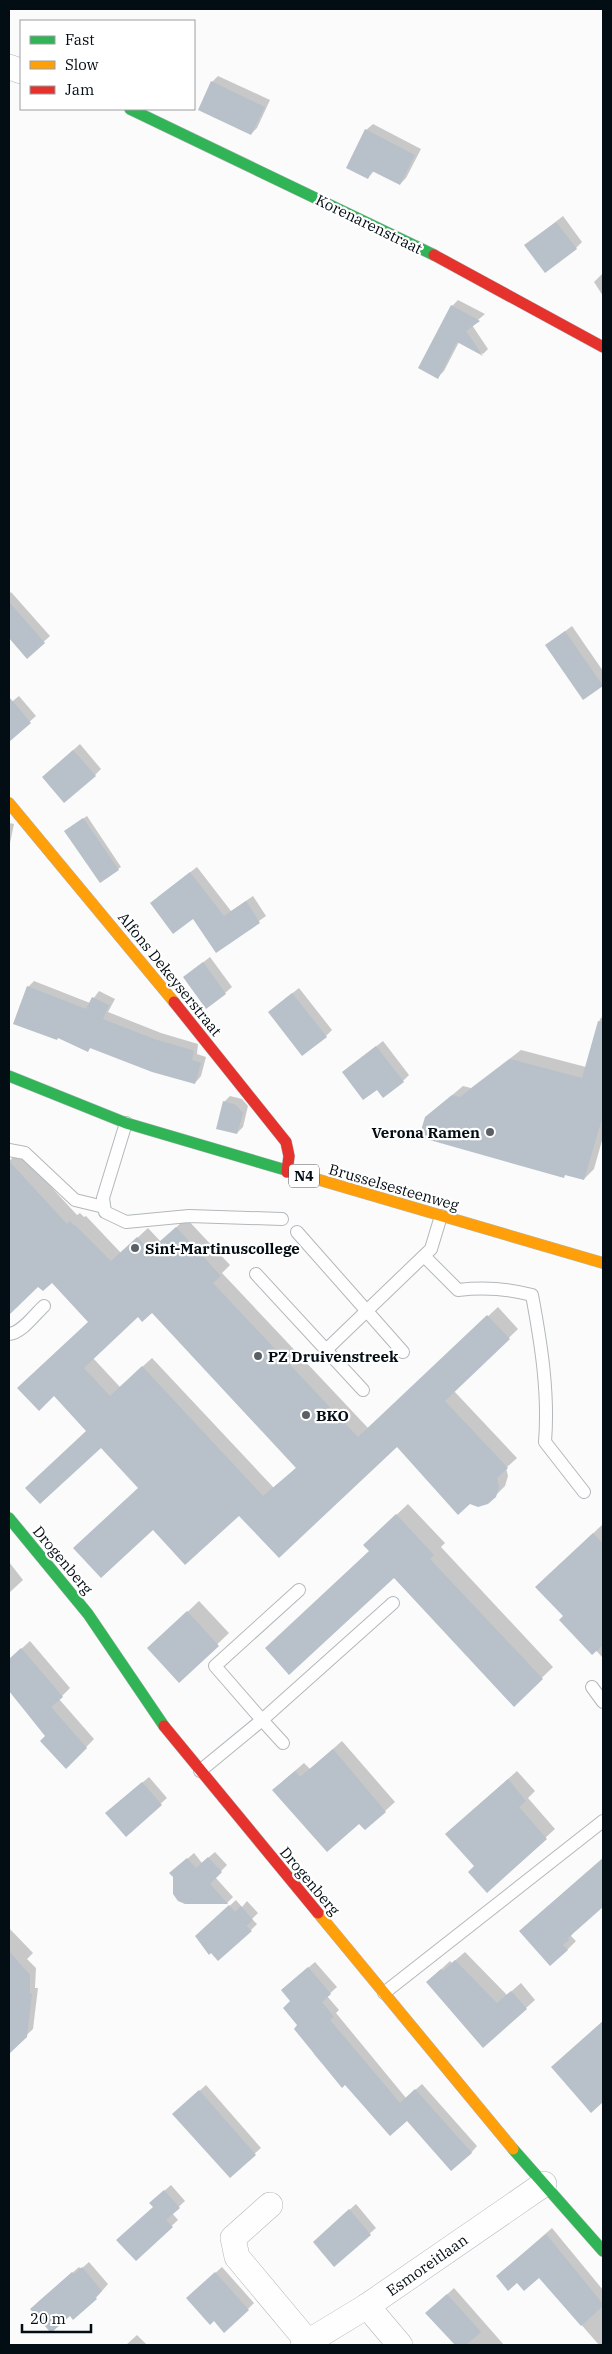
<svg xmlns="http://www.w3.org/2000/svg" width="612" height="2354" font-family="'IBM Plex Serif',serif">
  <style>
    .shadow { fill: #0003; fill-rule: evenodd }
    .building { fill: #b8c0c9; fill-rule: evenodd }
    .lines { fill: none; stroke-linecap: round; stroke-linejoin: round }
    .lane-casing { stroke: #b2b8bb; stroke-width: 14 }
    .street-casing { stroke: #b2b8bb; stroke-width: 26 }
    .fast-casing { stroke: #b2b8bb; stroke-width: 12 }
    .slow-casing { stroke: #b2b8bb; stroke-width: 12 }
    .jam-casing { stroke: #b2b8bb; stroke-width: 12 }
    .lane { stroke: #fefefe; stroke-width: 12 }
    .street { stroke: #fefefe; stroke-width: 25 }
    .fast { stroke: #30b455; stroke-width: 11 }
    .slow { stroke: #ff9f0a; stroke-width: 11 }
    .jam { stroke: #e5322d; stroke-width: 11 }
    .poi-dot { fill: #5a6065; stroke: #fff; stroke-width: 2 }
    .labels { text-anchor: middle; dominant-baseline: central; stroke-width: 4.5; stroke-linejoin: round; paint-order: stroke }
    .shield { fill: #fff; stroke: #4f565a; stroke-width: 1 }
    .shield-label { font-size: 14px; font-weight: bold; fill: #030d14 }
    .street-label { font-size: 15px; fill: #030d14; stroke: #fff }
    .poi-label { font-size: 15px; font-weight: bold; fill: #030d14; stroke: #fff; text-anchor: start }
  </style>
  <rect width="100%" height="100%" fill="#fbfbfb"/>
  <g class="shadow">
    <path d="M218 76 270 100 257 128 251 134 212 82Z"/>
    <path d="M373 124 421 149 406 178 400 184 374 171 368 178 366 130Z"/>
    <path d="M563 216 582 242 576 248 526 245Z"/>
    <path d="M603 273V296L594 282Z"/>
    <path d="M458 300 485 314 472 325 488 349 483 354 459 342 444 371 438 377 452 306Z"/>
    <path d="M11 592 50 636 27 657 9 636V594Z"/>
    <path d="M572 626 603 671V684L584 698 547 645Z"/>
    <path d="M19 696 36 716 9 740V704Z"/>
    <path d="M80 744 101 769 95 775 50 771Z"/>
    <path d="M87 816 121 867 118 869 68 829Z"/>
    <path d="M9 823 14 824 9 848Z"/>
    <path d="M197 867 231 911 253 896 266 916 216 951 193 917 158 897Z"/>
    <path d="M210 957 232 987 225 993 184 977Z"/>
    <path d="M34 981 90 1003 99 991 115 999 108 1012 161 1033 198 1044 197 1054 206 1057 201 1076 195 1083 91 1047 88 1050 28 987Z"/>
    <path d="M299 988 332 1030 326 1036 276 1006Z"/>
    <path d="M603 1016V1137L594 1169 584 1179 566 1174 564 1176 426 1117 463 1086 471 1088 521 1050 586 1067 600 1019Z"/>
    <path d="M383 1041 409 1075 403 1081 377 1089 343 1072Z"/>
    <path d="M230 1096 242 1099 248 1106 243 1127 237 1133 224 1102Z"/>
    <path d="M19 1152 77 1215 80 1213 84 1217 86 1216 121 1253 148 1228 161 1242 186 1218 230 1265 222 1273 368 1428 498 1307 518 1329 454 1391 517 1458 506 1468 508 1476 505 1486 495 1496 397 1445 239 1514 139 1488 54 1395 89 1321 52 1281 38 1285 16 1307 9 1300V1161ZM152 1311 297 1467 274 1488 152 1358 120 1387 93 1358 138 1315Z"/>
    <path d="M408 1504 445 1543 441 1547 553 1667 514 1705 370 1551 376 1534Z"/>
    <path d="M603 1524V1658L564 1616 548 1576Z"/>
    <path d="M9 1562 23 1580 9 1593Z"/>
    <path d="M199 1601 229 1633 179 1681 161 1637Z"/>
    <path d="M30 1641 70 1688 59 1699 94 1739 66 1768 47 1736 9 1689V1660Z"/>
    <path d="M342 1741 395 1802 365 1829 359 1823 283 1781 304 1763 310 1769Z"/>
    <path d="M517 1771 535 1791 528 1798 555 1829 487 1891 456 1825Z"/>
    <path d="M149 1777 167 1798 126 1835 113 1807Z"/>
    <path d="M215 1852 227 1865 215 1877 233 1897 227 1903H185L176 1897 173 1888 177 1868 194 1853 202 1863Z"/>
    <path d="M603 1858V1905L576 1929 571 1936 576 1941 567 1950 530 1922Z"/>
    <path d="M236 1900 242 1907 247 1901 258 1913 252 1919 257 1924 251 1930H203Z"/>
    <path d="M9 1928 33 1953 27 1959 36 1968 35 1988H38L33 2029 9 2052Z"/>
    <path d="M465 1952 507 1995 521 1983 535 2000 483 2046 437 1973 450 1961 452 1963Z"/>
    <path d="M315 1962 337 1987 327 1996 339 2010 336 2013 406 2098 422 2084 477 2146 471 2153 345 2083 342 2086 314 2054 316 2052 299 2025 289 1984Z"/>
    <path d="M603 2021V2101L591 2111 552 2067Z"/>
    <path d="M206 2085 261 2148 230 2176 180 2108Z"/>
    <path d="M171 2185 185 2201 172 2213 178 2220 136 2259 157 2197Z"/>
    <path d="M356 2204 376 2228 334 2265 320 2236Z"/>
    <path d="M552 2228 603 2290V2345H599L539 2276 517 2281 504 2270Z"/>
    <path d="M89 2262 108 2284 96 2298 70 2314 37 2303 79 2267 81 2269Z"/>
    <path d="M222 2267 254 2303 248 2309 194 2292Z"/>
    <path d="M454 2288 504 2345H456L427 2313Z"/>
    <path d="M137 2335 147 2345H126Z"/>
  </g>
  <g class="building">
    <path d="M211 81 265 107 251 135 198 110Z"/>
    <path d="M365 129 415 155 400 185 372 171 368 179 346 168Z"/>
    <path d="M556 222 577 249 545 273 524 245Z"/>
    <path d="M451 305 480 321 466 331 483 356 457 342 438 379 418 368Z"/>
    <path d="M9 602 45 643 27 659 9 638Z"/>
    <path d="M565 631 603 686 583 700 545 645Z"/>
    <path d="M9 697 31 723 9 742Z"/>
    <path d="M73 750 96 776 64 803 42 777Z"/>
    <path d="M83 818 119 870 100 883 64 831Z"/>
    <path d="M190 872 224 916 246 901 260 923 216 953 193 919 173 934 150 903Z"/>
    <path d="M203 962 226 994 206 1009 183 977Z"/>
    <path d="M27 986 86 1009 92 997 109 1005 103 1019 154 1039 192 1050 194 1052 192 1060 201 1063 195 1084 152 1072 90 1048 88 1052 58 1038 57 1040 13 1024Z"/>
    <path d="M292 993 327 1037 302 1056 268 1012Z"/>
    <path d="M598 1021 603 1022V1115L584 1180 565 1175 564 1178 419 1137 425 1117 452 1095 460 1097 510 1059 582 1078Z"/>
    <path d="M376 1046 404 1082 383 1098 377 1090 363 1100 342 1072Z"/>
    <path d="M223 1101 236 1105 243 1113 237 1134 216 1129Z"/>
    <path d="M9 1161 67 1224 70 1221 74 1226 75 1225 111 1261 137 1237 150 1250 176 1227 221 1276 213 1283 358 1437 487 1315 510 1339 445 1401 508 1468 497 1478 499 1487 496 1497 488 1504 478 1507 470 1504 458 1515 397 1447 279 1558 239 1516 185 1565 153 1530 101 1578 73 1548 138 1488 101 1448 40 1504 25 1488 86 1431 54 1396 39 1411 17 1388 88 1322 52 1283 43 1291 38 1287 9 1315ZM152 1313 296 1468 263 1496 142 1366 110 1396 84 1368 138 1317 142 1322Z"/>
    <path d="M396 1514 434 1555 430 1559 543 1679 514 1707 394 1578 289 1675 265 1648 369 1551 363 1545Z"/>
    <path d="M593 1533 603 1544V1645L592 1655 559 1620 563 1616 535 1587Z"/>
    <path d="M187 1611 219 1646 179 1683 147 1648Z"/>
    <path d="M21 1648 63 1697 51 1707 87 1748 66 1769 40 1741 45 1736 9 1691V1659Z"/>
    <path d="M333 1749 386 1812 365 1830 359 1824 327 1852 272 1790 295 1771 300 1777Z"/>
    <path d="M508 1779 526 1801 519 1807 547 1839 487 1893 468 1872 474 1866 445 1834Z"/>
    <path d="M142 1782 162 1805 126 1837 105 1813Z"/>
    <path d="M208 1857 222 1872 210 1884 228 1904H185L178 1901 173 1894V1877L169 1873 187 1858 196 1868Z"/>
    <path d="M603 1858V1907L568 1938 569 1940 563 1945 568 1950 550 1966 519 1931Z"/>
    <path d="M229 1905 235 1912 241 1906 253 1920 246 1926 252 1931 218 1961 211 1953 209 1955 195 1936Z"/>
    <path d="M9 1951 30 1975V1994L32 1993 27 2037 9 2054Z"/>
    <path d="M455 1960 497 2003 511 1991 527 2009 483 2048 426 1982 441 1969 443 1971Z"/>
    <path d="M308 1967 331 1994 322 2002 334 2017 330 2020 400 2103 415 2089 472 2153 451 2171 407 2121 390 2136 345 2085 342 2088 294 2029 297 2025 283 2008 290 2001 281 1990Z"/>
    <path d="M603 2021V2102L591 2113 551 2067Z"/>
    <path d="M199 2090 256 2155 230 2178 172 2114Z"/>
    <path d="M164 2190 180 2208 166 2220 173 2227 136 2261 116 2240 153 2207 149 2203Z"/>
    <path d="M349 2209 371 2235 334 2267 313 2242Z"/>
    <path d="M546 2234 603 2304V2306L581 2326 539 2278 524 2291 517 2283 508 2291 496 2276Z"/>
    <path d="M82 2267 102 2291 95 2297 97 2299 73 2320 70 2316 51 2333 30 2309 72 2272 74 2274Z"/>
    <path d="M215 2272 249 2310 224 2333 214 2321 210 2325 186 2298Z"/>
    <path d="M447 2294 481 2332 466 2345H455L425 2313Z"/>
  </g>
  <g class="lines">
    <defs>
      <g id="lane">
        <path d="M126 1123 103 1198 105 1212 126 1222 189 1216 282 1219"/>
        <path d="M9 1150 25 1153 75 1200 104 1207"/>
        <path d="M297 1232 403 1352"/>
        <path d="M424 1256 458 1290C484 1287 506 1288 532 1295 541 1343 549 1393 545 1442L584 1492"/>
        <path d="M256 1274 363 1390"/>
        <path d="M9 1334C22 1333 35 1314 44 1306"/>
        <path d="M326 1350 431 1249 441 1216"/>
        <path d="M592 1687 603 1702"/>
        <path d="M283 1743 262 1720 393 1603"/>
        <path d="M200 1771 262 1720 215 1666 299 1590"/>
        <path d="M384 1993 603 1821"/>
      </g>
      <g id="street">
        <path d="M9 67 21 71"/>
        <path d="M270 2205 233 2238 237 2257 308 2342"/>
        <path d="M367 2306 400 2345"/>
        <path d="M303 2345 367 2306 544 2184"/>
      </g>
      <g id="fast">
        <path d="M130 109 434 255"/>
        <path d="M9 1076 126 1123 289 1171"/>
        <path d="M9 1518 88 1614 164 1726"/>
        <path d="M513 2149 603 2251"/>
      </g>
      <g id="slow">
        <path d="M9 803 174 1002"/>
        <path d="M289 1171 603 1263"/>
        <path d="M318 1913 513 2149"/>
      </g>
      <g id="jam">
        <path d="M434 255 603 347"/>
        <path d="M174 1002 286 1142 289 1156 287 1172"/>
        <path d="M164 1726 318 1913"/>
      </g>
    </defs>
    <use href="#lane" class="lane-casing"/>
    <use href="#street" class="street-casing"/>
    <use href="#fast" class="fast-casing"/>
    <use href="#slow" class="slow-casing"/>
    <use href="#jam" class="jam-casing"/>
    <use href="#lane" class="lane"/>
    <use href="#street" class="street"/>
    <use href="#fast" class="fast"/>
    <use href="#slow" class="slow"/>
    <use href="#jam" class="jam"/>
  </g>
  <g class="poi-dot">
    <circle cx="490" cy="1132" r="5"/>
    <circle cx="135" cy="1248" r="5"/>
    <circle cx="258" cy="1356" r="5"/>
    <circle cx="306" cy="1415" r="5"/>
  </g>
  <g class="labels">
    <rect class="shield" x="289" y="1164.5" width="30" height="23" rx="4"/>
    <g class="shield-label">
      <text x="304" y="1176">N4</text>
    </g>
    <g class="street-label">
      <text transform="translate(369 224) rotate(26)">Korenarenstraat</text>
      <text transform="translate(170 974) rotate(51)">Alfons Dekeyserstraat</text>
      <text transform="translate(394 1187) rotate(16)">Brusselsesteenweg</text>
      <text transform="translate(63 1560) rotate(50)">Drogenberg</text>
      <text transform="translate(310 1881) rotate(50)">Drogenberg</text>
      <text transform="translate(427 2265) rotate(-35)">Esmoreitlaan</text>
    </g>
    <g class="poi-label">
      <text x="480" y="1132" text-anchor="end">Verona Ramen</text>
      <text x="145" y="1248">Sint-Martinuscollege</text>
      <text x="268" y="1356">PZ Druivenstreek</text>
      <text x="316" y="1415">BKO</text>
    </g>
  </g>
  <rect width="612" height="2354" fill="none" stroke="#030d14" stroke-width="20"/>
  <rect x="20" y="20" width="175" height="90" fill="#ffffff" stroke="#9a9ea1"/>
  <rect x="30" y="36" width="25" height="8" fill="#30b455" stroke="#9a9ea1"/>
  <text x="65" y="45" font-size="15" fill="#030d14">Fast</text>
  <rect x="30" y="61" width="25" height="8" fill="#ff9f0a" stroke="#9a9ea1"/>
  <text x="65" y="70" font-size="15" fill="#030d14">Slow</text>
  <rect x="30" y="86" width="25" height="8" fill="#e5322d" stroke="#9a9ea1"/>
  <text x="65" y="95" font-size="15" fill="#030d14">Jam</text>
  <path d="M22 2324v8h69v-8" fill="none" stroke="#030d14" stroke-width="2.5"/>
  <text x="30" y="2324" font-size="15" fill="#030d14" stroke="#ffffff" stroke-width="4" paint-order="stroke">20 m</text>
</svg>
